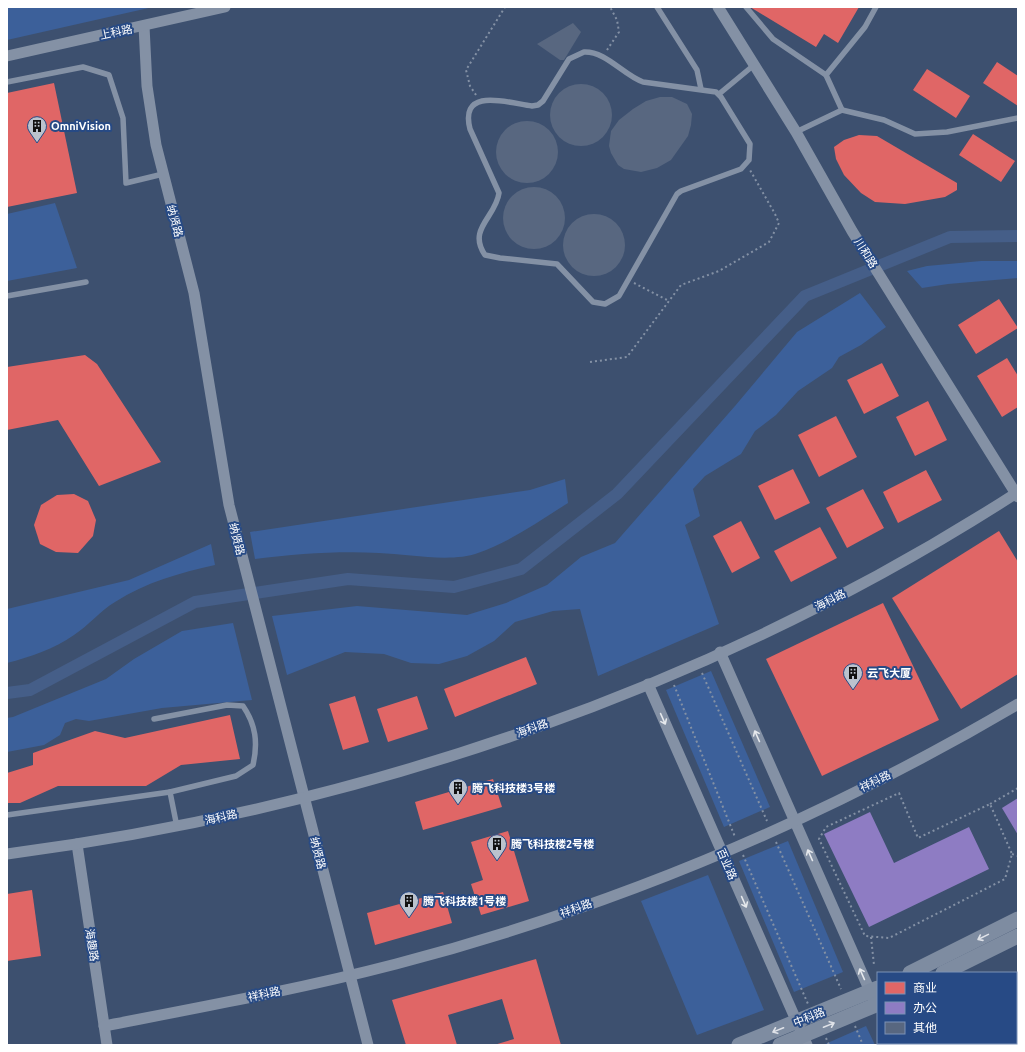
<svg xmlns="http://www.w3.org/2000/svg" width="1025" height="1052" font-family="Ubuntu,'Noto Sans SC',sans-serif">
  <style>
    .green { fill: #3c609a }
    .shops { fill: #e06666 }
    .offices { fill: #8e7cc3 }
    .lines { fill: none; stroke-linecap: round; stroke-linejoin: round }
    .canal { stroke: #455e88; stroke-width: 12 }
    .building { fill: #586780 }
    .path { stroke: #8491a5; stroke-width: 2; stroke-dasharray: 2 3; stroke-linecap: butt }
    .lane { stroke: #8491a5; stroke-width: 5.5 }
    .street { stroke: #8491a5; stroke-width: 11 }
    .secondary { stroke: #7e8ca1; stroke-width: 15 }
    .oneway { stroke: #e6e9ed }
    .oneway2 { stroke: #dfe2e8 }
    .labels { text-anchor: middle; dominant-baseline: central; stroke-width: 4; stroke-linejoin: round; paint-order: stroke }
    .street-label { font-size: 11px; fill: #fff; stroke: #274a85 }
    .poi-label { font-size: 11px; font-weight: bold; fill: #fff; stroke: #274a85; text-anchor: start }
  </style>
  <rect width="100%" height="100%" fill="#3d506f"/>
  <g class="green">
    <path d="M7 7H153L7 40Z"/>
    <path d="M55 203 77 268 7 281V214Z"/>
    <path d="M981 261H1018V278L948 284 922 288 907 271 927 266Z"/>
    <path d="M860 293 886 327 861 345 839 357 832 368 798 391 776 415 755 431 741 454 705 476 693 489 700 516 685 525 719 624 598 676 580 609 553 611 515 622 494 641 467 656 439 664 411 663 384 654 345 652 287 675 272 616 357 606 467 615 506 603 547 585 581 557 615 543 735 406 797 332Z"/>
    <path d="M565 479 568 503C539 521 510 542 478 553 451 563 408 554 379 553 336 551 297 554 255 559L250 532 530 490Z"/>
    <path d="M211 544 215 565C180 573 146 582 115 602 100 611 89 625 74 635 54 649 30 657 7 663V609L129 580Z"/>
    <path d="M233 623 252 700 162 708 89 721 76 719 65 723 60 735 44 745 7 752V718L13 717 106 679 134 659 182 631Z"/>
    <path d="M711 671 770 807 724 827 666 690Z"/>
    <path d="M788 841 843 972 794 992 739 861Z"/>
    <path d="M708 875 764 1010 697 1035 641 901Z"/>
    <path d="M866 1026 875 1045H823Z"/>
  </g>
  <g class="shops">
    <path d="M750 7H859L838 43 824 34 816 47Z"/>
    <path d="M997 62 1018 76V106L983 83Z"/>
    <path d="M927 69 970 96 956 118 913 90Z"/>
    <path d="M54 83 77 193 7 207V93Z"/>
    <path d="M973 134 1015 161 1001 182 959 155Z"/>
    <path d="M859 135 877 136 957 183V190L945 197 905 204 875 202 861 193 844 175 836 159 834 147 844 140Z"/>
    <path d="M999 299 1018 328 976 354 958 325Z"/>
    <path d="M85 355 97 364 161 462 99 486 58 420 7 430V367Z"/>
    <path d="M1007 358 1018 376V407L1002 417 977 376Z"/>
    <path d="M882 363 899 396 864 414 847 380Z"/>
    <path d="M928 401 947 440 915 456 896 417Z"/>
    <path d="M836 416 857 457 819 477 798 435Z"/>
    <path d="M793 469 810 503 775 520 758 486Z"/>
    <path d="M926 470 942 500 898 523 883 492Z"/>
    <path d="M863 489 884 528 847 548 826 508Z"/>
    <path d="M74 494 88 501 96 520 93 536 78 553 56 552 40 544 34 525 41 505 57 495Z"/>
    <path d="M741 521 760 558 732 573 713 536Z"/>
    <path d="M820 527 837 558 791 582 774 551Z"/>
    <path d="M999 531 1018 562V674L961 709 892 598Z"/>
    <path d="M883 603 939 720 822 776 766 659Z"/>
    <path d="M526 657 537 684 455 717 444 689Z"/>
    <path d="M355 696 369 742 343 750 329 704Z"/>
    <path d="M417 696 428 729 388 742 377 709Z"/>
    <path d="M230 715 240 759 181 765 146 786H58L20 803H7V773L33 765V753L95 731 125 738Z"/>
    <path d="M493 779 502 807 423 830 415 802Z"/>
    <path d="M508 831 529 901 481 915 471 884 483 880 471 842Z"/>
    <path d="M32 890 41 956 7 961V894Z"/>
    <path d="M443 892 452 923 375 945 367 913Z"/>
    <path d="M536 959 561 1045H494L514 1039 502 999 448 1015 457 1045H406L392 1000Z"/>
  </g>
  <g class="offices">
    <path d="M1018 798V835L1002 808Z"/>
    <path d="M870 812 894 863 969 827 989 869 869 927 824 834Z"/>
  </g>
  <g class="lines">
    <path class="canal" d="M7 693 30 690 195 602 348 579 454 587 521 569 617 494 805 296 950 237 1018 236"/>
  </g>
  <g class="building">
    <path d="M573 23 581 32 564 60H560L537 44Z"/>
    <circle cx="581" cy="115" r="31"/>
    <path d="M660 97H672L687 104 692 114 691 125 688 136 671 160 657 168 641 172 624 169 618 165 611 153 609 146 611 131 619 120 633 109 646 101Z"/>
    <circle cx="527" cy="152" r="31"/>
    <circle cx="534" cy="218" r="31"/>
    <circle cx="594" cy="245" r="31"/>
  </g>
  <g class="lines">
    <g class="path">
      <path d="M607 50 619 32 617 20 610 7"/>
      <path d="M476 95 470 86 466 70 505 7"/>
      <path d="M634 283 669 301"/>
      <path d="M590 362 627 357 681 285 719 271 769 242 779 223 775 214 750 170"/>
      <path d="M702 673 767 821"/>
      <path d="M674 685 735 837"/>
      <path d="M899 793 918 838 990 804 1012 854 1005 879 889 938 865 936 819 839 826 827Z"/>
      <path d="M990 804 1018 788"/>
      <path d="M776 842 841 989"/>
      <path d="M1012 854 1018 856"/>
      <path d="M743 855 808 1004"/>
      <path d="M871 937 874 965"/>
      <path d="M855 1026 863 1045"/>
      <path d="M826 1038 829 1045"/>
    </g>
    <g class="lane">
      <path d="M657 7 697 70 701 89"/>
      <path d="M746 7 773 39 826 75"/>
      <path d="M584 52C606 51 623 75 643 82L716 92 721 97 750 144 749 160 741 169 681 191 677 194 619 296 605 304 593 302 557 264 500 258 485 255C467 229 496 217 499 193L470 129C459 86 509 103 532 106L538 105 543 101 569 59Z"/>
      <path d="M7 82 83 67 109 75 123 118 126 183 163 174"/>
      <path d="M719 94 754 65"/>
      <path d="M842 110 826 75 865 27 876 7"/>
      <path d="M796 132 842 110 884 120 915 134 947 132 1018 118"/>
      <path d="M7 296 86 282"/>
      <path d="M154 719 227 705 243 706C256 725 258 743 253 765L236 776 170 792 177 827"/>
      <path d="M7 815 170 792"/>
    </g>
    <g class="street">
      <path d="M718 7 796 132 852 231 1018 497"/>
      <path d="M144 26 147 86 156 145 194 293 229 505 368 1045"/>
      <path d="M7 56 225 7"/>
      <path d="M720 652 873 998"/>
      <path d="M648 684 807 1045"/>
      <path d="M77 844 107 1045"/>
      <path d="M7 854C363 807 715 688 1018 492"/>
      <path d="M104 1026C202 1007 300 989 396 964 614 907 825 818 1018 704"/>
      <path d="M893 1043 894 1045"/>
    </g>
    <g class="secondary">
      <path d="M910 973 1018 919"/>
      <path d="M943 973 1018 936"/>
      <path d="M739 1045 878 988"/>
      <path d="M780 1045 878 1004"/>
    </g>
  </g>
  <defs><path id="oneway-shaft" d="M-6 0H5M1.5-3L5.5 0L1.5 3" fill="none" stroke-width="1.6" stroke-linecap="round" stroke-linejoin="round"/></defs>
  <g class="oneway">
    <use href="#oneway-shaft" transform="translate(663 719) rotate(66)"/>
    <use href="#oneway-shaft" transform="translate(757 736) rotate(-114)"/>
    <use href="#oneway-shaft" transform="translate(810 855) rotate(-114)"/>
    <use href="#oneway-shaft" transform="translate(744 902) rotate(66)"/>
    <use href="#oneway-shaft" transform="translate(862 974) rotate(-114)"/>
  </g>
  <g class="oneway2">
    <use href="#oneway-shaft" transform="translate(983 937) rotate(154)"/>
    <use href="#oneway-shaft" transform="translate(829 1025) rotate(-22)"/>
    <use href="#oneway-shaft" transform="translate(778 1030) rotate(158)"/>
  </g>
  <defs>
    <symbol id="building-pin" viewBox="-11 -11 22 30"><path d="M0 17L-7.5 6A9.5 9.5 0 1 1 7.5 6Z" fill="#bbc2cd" stroke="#274a85"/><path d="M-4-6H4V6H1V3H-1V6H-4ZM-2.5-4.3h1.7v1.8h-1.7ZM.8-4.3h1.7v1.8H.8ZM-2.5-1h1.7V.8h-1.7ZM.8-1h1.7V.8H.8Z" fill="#111"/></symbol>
  </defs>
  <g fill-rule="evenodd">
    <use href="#building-pin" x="26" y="115" width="22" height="30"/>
    <use href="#building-pin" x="842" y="662" width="22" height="30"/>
    <use href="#building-pin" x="447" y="777" width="22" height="30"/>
    <use href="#building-pin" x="486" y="833" width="22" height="30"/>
    <use href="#building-pin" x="398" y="890" width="22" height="30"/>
  </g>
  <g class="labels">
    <g class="street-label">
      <text transform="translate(116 32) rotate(-12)">上科路</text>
      <text transform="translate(175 221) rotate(75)">纳贤路</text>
      <text transform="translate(866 253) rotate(58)">川和路</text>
      <text transform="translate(237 539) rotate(76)">纳贤路</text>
      <text transform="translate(830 600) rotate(-27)">海科路</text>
      <text transform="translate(532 728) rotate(-19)">海科路</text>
      <text transform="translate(875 781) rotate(-26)">祥科路</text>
      <text transform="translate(221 817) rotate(-13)">海科路</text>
      <text transform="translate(318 853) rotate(76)">纳贤路</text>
      <text transform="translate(727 864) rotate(66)">百业路</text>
      <text transform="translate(576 908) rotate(-20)">祥科路</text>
      <text transform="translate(92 945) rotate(81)">海趣路</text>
      <text transform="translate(264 994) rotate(-12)">祥科路</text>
      <text transform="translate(809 1017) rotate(-22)">中科路</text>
    </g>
    <g class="poi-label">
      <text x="51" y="126">OmniVision</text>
      <text x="867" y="673">云飞大厦</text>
      <text x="472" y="788">腾飞科技楼3号楼</text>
      <text x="511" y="844">腾飞科技楼2号楼</text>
      <text x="423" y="901">腾飞科技楼1号楼</text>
    </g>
  </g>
  <rect width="1025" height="1052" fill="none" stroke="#ffffff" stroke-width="16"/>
  <rect x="877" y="972" width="140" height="72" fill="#274a85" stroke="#7d92b6"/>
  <rect x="885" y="982" width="20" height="12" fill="#e06666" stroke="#7d92b6"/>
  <text x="913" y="992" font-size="12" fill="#ffffff">商业</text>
  <rect x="885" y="1002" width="20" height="12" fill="#8e7cc3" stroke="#7d92b6"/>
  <text x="913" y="1012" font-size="12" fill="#ffffff">办公</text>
  <rect x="885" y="1022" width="20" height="12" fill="#586780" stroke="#7d92b6"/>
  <text x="913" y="1032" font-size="12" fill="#ffffff">其他</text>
</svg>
